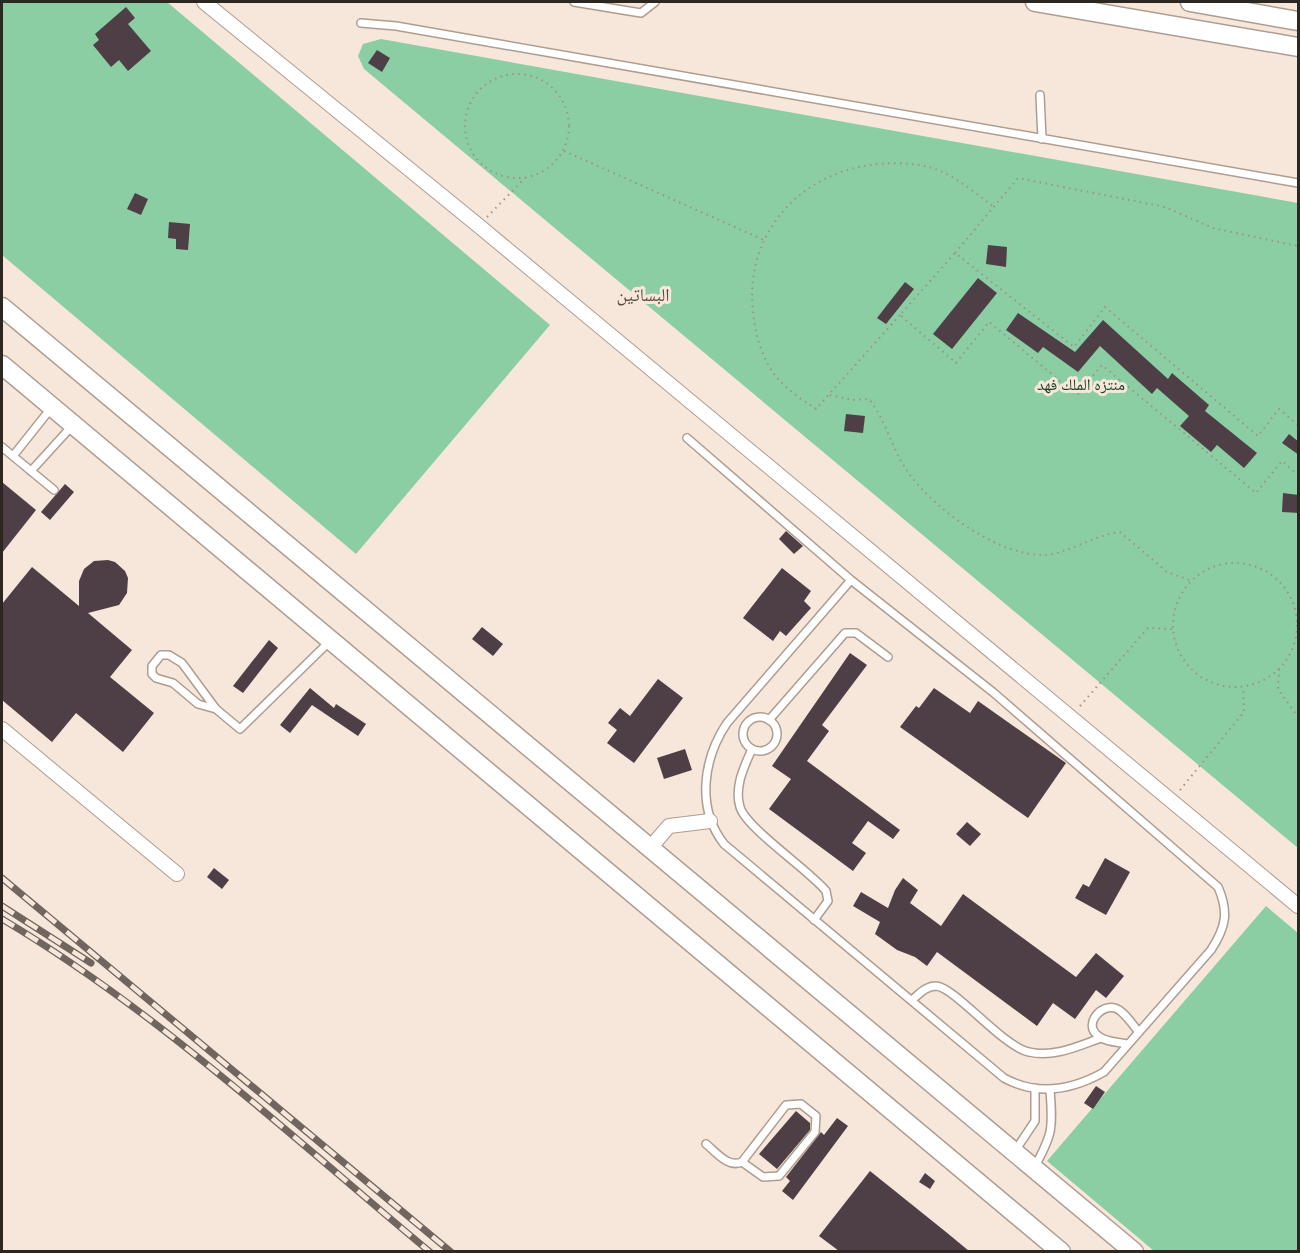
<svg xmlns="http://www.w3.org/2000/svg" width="1300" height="1253" font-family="Overpass,'Noto Naskh Arabic',sans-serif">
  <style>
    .green { fill: #8bcea4 }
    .building { fill: #4e3f47 }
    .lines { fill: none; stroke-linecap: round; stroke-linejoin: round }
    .lane-casing { stroke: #ad9d91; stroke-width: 10 }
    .street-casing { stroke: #ad9d91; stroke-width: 16 }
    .secondary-casing { stroke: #ad9d91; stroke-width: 21 }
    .path { stroke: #9d9288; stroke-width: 2; stroke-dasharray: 1.5 4.5; stroke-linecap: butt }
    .lane { stroke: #fff; stroke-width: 7 }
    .street { stroke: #fff; stroke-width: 14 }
    .secondary { stroke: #fff; stroke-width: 18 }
    .rail-casing { stroke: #70665f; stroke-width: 7 }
    .rail { stroke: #f7e7da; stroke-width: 4.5; stroke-dasharray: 14; stroke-linecap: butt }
    .labels { text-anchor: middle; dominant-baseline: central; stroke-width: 6; stroke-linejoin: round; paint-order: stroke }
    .park-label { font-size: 16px; fill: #1c422b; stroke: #f7e7da }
    .neighbourhood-label { font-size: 18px; fill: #57493e; stroke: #f7e7da }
  </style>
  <rect width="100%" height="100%" fill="#f7e7da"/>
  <g class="green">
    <path d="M2 2H167L550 325 356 554 2 255Z"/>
    <path d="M381 39 1298 203V848L364 69 358 56 363 44Z"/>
    <path d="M1266 906 1298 933V1251H1154L1047 1161Z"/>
  </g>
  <g class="building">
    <path d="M126 7 135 18 128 24 151 51 128 71 119 60 111 67 93 45 99 40 95 34Z"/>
    <path d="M377 50 390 58 382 72 368 63Z"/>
    <path d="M135 193 148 199 141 215 127 209Z"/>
    <path d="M169 222 190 224 188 250 176 249V239L168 238Z"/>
    <path d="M988 245 1007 247 1006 267 986 264Z"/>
    <path d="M978 278 997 293 952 349 933 334Z"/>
    <path d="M905 282 914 289 886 324 877 318Z"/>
    <path d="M1018 313 1075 352 1103 320 1168 379 1172 373 1209 405 1205 411 1257 453 1244 468 1217 445 1211 452 1180 426 1189 416 1157 388 1152 394 1100 346 1078 372 1043 347 1038 353 1006 330Z"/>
    <path d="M846 414 865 416 863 433 844 431Z"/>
    <path d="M1289 434 1299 442V455L1282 443Z"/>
    <path d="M2 482 36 510 2 553Z"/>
    <path d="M65 484 74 492 50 520 41 512Z"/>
    <path d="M1283 493 1299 495V513L1282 512Z"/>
    <path d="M786 531 803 546 794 554 779 539Z"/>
    <path d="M108 560 115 562 125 571 128 578 127 593 119 605 88 613 132 650 110 677 154 713 123 752 76 713 52 742 2 700V604L32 567 79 606V581L84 569 94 561Z"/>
    <path d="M782 568 811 591 804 601 811 608 786 636 780 631 773 641 743 618Z"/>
    <path d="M482 627 503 644 493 656 472 639Z"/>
    <path d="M269 640 278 648 243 693 233 686Z"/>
    <path d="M850 653 867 665 822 725 829 731 807 761 900 830 893 839 868 821 852 843 866 853 853 871 769 809 791 779 772 766Z"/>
    <path d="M658 679 683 698 634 763 607 743 617 730 608 723 620 708 630 716Z"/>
    <path d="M310 688 334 708 336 704 366 724 358 736 312 705 290 733 280 725Z"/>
    <path d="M934 688 970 713 978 701 1066 763 1028 818 900 727 916 706 919 708Z"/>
    <path d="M685 749 692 770 664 779 657 758Z"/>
    <path d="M967 822 981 834 970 846 956 834Z"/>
    <path d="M1105 858 1130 872 1106 915 1075 898 1083 884 1089 887Z"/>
    <path d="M214 868 229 880 222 889 207 877Z"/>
    <path d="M903 878 918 890 910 903 941 926 963 894 1076 977 1096 953 1124 976 1106 998 1096 990 1075 1019 1053 1003 1037 1026 937 952 927 966 915 957 897 950 875 934 880 922 853 906 861 892 888 908 895 890Z"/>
    <path d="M1096 1086 1105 1092 1093 1109 1084 1103Z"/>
    <path d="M796 1111 810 1123V1130L777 1169 759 1154Z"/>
    <path d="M837 1118 848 1126 793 1200 782 1191 790 1181 786 1177 821 1132 824 1135Z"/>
    <path d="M870 1171 946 1232 969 1251H839L819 1236Z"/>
    <path d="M925 1173 935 1181 930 1189 919 1182Z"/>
  </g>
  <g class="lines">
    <defs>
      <g id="lane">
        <path d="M574 2 641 13 655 2"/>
        <path d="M361 23 396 26 1298 183"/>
        <path d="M1040 95 1042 139"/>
        <path d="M687 438 851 580 994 693 1218 887C1229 912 1226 927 1211 950L1104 1072C1072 1090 1037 1096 1004 1078L724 844C696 808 703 759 727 723L851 580"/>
        <path d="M2 447 54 490"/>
        <path d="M13 456 52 407"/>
        <path d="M31 471 72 426"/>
        <path d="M161 655H169L182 663 216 709 198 704 173 683 156 678 152 674V666Z"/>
        <path d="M216 709 240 729 329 642"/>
        <circle cx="760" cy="734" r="17"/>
        <path d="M769 720 845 633H856L888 657"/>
        <path d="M752 749C744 767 734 787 740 807 746 828 809 870 826 891L828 901 814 920"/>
        <path d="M912 1000C919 994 926 986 936 986 955 987 1003 1047 1029 1052 1054 1058 1078 1046 1101 1038"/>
        <path d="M1127 1044C1118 1042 1103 1042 1096 1034 1085 1023 1101 1004 1115 1008 1124 1011 1132 1024 1138 1031"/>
        <path d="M706 1144C717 1153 728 1168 742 1162L786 1105 801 1104 816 1116 815 1132 779 1176 763 1177 742 1162"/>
        <path d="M1015 1151 1035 1121V1088"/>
        <path d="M1034 1168C1053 1134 1053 1128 1050 1090"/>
      </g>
      <g id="street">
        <path d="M204 2 479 226 1298 906"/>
        <path d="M2 729 177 874"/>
        <path d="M650 848 669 826 710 821"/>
      </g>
      <g id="secondary">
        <path d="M1035 2 1298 47"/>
        <path d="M1190 2 1298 21"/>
        <path d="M2 307 1134 1252"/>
        <path d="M2 365 1061 1252"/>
      </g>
    </defs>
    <use href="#lane" class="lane-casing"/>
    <use href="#street" class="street-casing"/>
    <use href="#secondary" class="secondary-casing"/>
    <g class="path">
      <circle cx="517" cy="126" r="52"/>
      <path d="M564 151 764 240"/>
      <path d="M487 217 525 178"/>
      <path d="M955 253 1018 178 1165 207 1213 228 1298 246"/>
      <path d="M900 315 816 409C800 398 783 388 772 371 762 356 756 337 754 319 742 244 789 180 864 166 885 162 911 162 932 168 955 175 975 193 994 207"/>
      <path d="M830 395 852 400 869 399C887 422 892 451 910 475 937 511 1000 557 1046 555 1066 554 1094 535 1120 532L1167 572 1192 581"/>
      <path d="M1298 425 1279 409 1258 436 1105 307 1074 347 955 253 900 315 956 363 989 322 1077 395 1102 365 1256 493 1282 461 1298 475"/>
      <circle cx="1235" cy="625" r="62"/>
      <path d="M1279 669 1278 689 1298 717"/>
      <path d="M1080 706 1148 628 1174 629"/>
      <path d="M1180 790 1244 712 1243 687"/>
    </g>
    <use href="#lane" class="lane"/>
    <use href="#street" class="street"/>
    <use href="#secondary" class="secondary"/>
    <defs>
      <g id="rail">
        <path d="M2 878 451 1252"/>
        <path d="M2 906 91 963"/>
        <path d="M2 919C157 1011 292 1137 430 1252"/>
      </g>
    </defs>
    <use href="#rail" class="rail-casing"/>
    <use href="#rail" class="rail"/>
  </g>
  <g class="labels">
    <g class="park-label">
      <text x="1081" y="386">منتزه الملك فهد</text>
    </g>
    <g class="neighbourhood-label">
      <text x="643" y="296">البساتين</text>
    </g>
  </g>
  <rect width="1300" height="1253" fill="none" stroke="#2d2722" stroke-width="6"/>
</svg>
